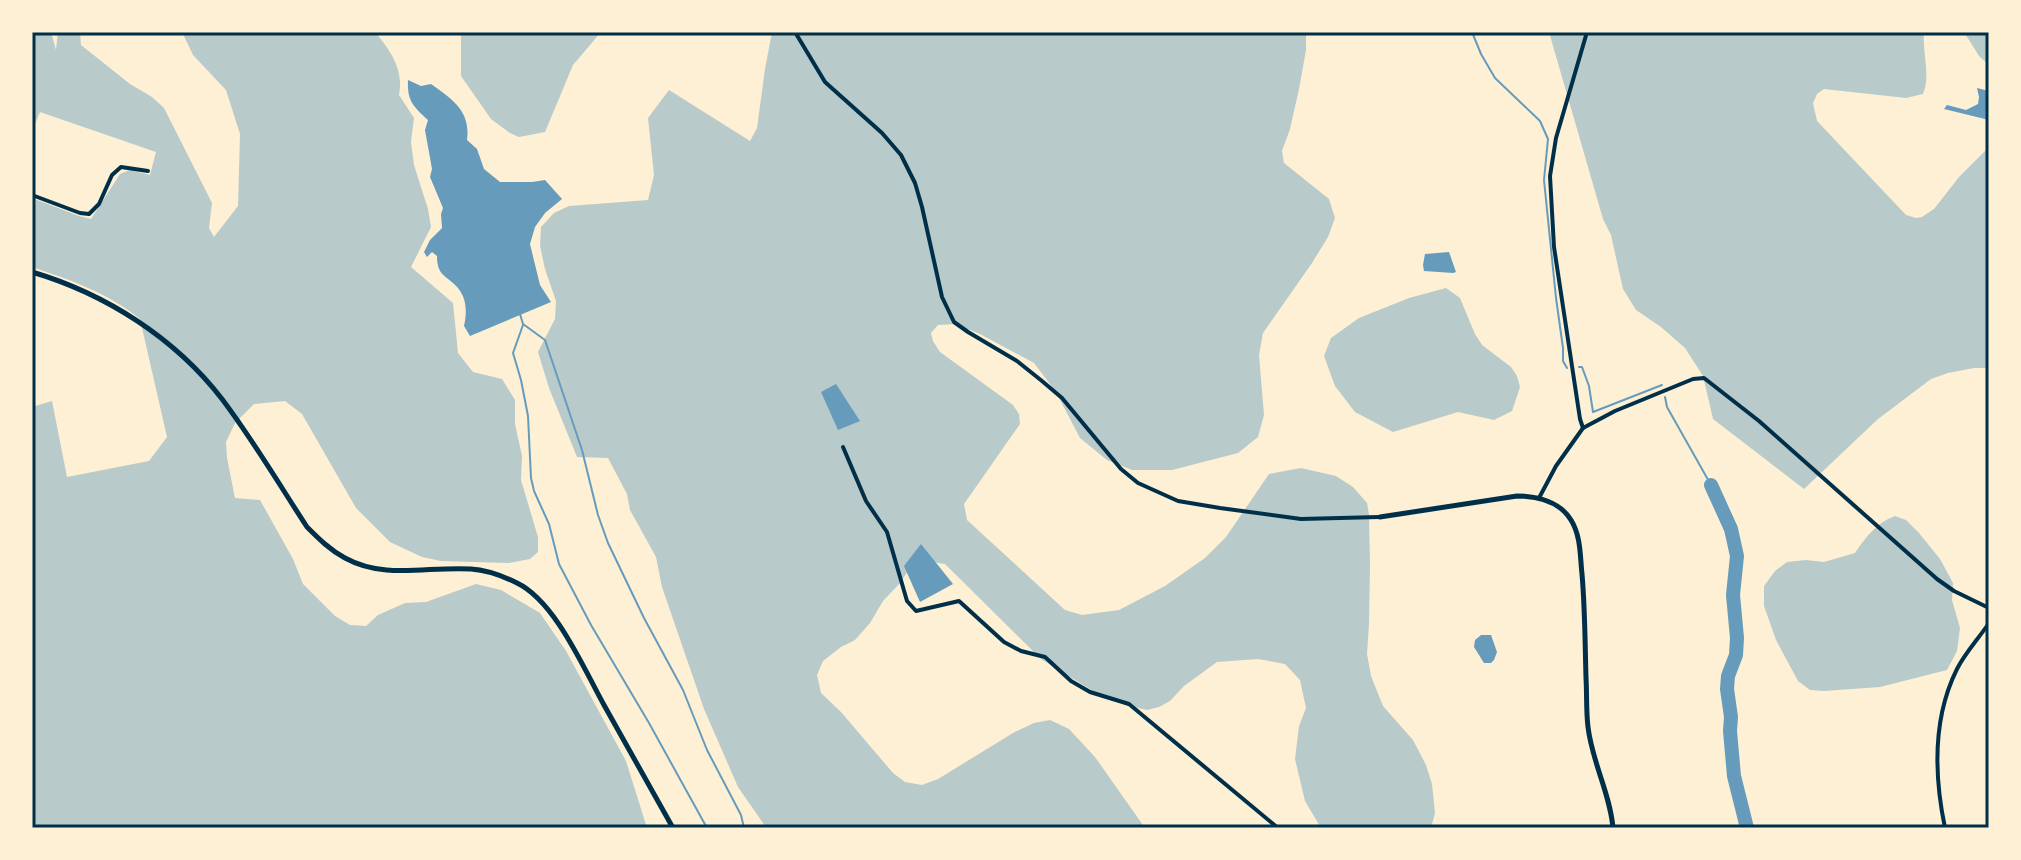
<svg xmlns="http://www.w3.org/2000/svg" width="2021" height="860" font-family="Cabin,sans-serif">
  <style>
    .green { fill: #b9caca }
    .water { fill: #669bbc }
    .lines { fill: none; stroke-linecap: round; stroke-linejoin: round }
    .stream { stroke: #669bbc; stroke-width: 2 }
    .river { stroke: #669bbc; stroke-width: 14 }
    .minor { stroke: #003049; stroke-width: 4 }
    .tertiary { stroke: #003049; stroke-width: 5 }
    .neatline { fill: none; stroke: #003049; stroke-width: 3 }
  </style>
  <rect width="100%" height="100%" fill="#fdf0d5"/>
  <g class="green">
    <path d="M32 32H51L56 50 58 32H80L81 45 130 84 152 97 164 108 212 203 209 228 214 237 238 206 240 134 226 90 193 55 182 32H375C391 51 404 70 399 95L414 118 411 142 414 165 428 209 431 227 411 267 453 303 458 353 473 372 502 379 515 400V424L522 456 521 480 538 537V552L530 559 509 563 441 561 422 557 390 542 356 508 302 414 285 401 254 404 235 423 226 442 227 458 235 498 260 500 293 559 303 584 335 616 350 625 366 626 378 615 405 603 426 602 476 584 501 590 540 613 566 651 626 761 647 828H32V407L52 401 67 477 149 461 167 437 140 319C108 293 71 280 32 267V198L79 216 91 219 120 174 130 170 150 175 156 152 40 112 32 131Z"/>
    <path d="M461 32H601L573 65 545 132 519 137 510 133 491 119 461 76Z"/>
    <path d="M772 32H1306V50L1299 89 1290 129 1282 151 1284 163 1329 199 1335 218 1328 237 1312 263 1263 333 1259 355 1264 415 1258 437 1238 453 1172 470H1132L1107 460 1080 438 1056 392 1034 363 980 334 955 324 938 325 931 333 933 341 940 352 1013 405 1019 414 1020 424 964 504 967 520 1065 610 1082 615 1119 610 1165 586 1205 558 1226 537 1269 474 1301 468 1336 476 1353 487 1367 503 1369 515 1370 565 1369 624 1367 654 1371 676 1383 706 1413 740 1426 765 1432 784 1435 813 1431 828H1321L1305 801 1295 759 1299 726 1306 708 1300 680 1285 664 1258 659 1217 662 1184 686 1170 701 1159 707 1147 710 1125 705 1093 691 1041 659 945 564 932 562 908 571 900 583 883 601 870 623 855 640 841 647 823 661 817 675 821 693 841 712 893 773 905 782 922 785 938 779 1013 733 1034 723 1050 720 1069 729 1095 757 1145 828H767L765 826 738 787 704 709 662 587 656 557 630 510 627 494 608 458 577 457 549 388 538 352 555 319 556 301 545 269 540 246 541 227 554 213 569 206 648 200 654 175 648 118 669 90 750 141 757 128 765 69Z"/>
    <path d="M1549 32H1924C1922 52 1931 76 1923 94L1906 98 1824 89 1817 94 1813 103 1817 121 1906 215 1916 218 1922 217 1934 209 1959 177 1989 147V368H1974L1948 373 1931 379 1878 419 1804 489 1713 419 1703 376 1685 348 1661 327 1636 310 1623 289 1611 235 1603 219Z"/>
    <path d="M1964 32H1989V65L1979 56Z"/>
    <path d="M1446 288 1460 298 1475 334 1482 345 1511 367 1517 376 1520 387 1512 411 1494 420 1458 412 1393 432 1355 412 1335 386 1324 356 1331 338 1359 318 1409 298Z"/>
    <path d="M1895 516 1906 520 1919 533 1940 559 1953 583 1952 600 1960 628 1957 651 1947 670 1880 687 1824 691 1810 690 1798 681 1776 640 1764 606V586L1775 571 1787 562 1806 560 1824 562 1855 553C1865 538 1877 522 1895 516Z"/>
  </g>
  <g class="water">
    <path d="M408 80 421 86 431 84C452 99 471 111 467 140L477 149 484 169 500 182H532L545 180 562 199 545 213 535 227 530 244 540 285 551 302 470 336 464 326C467 313 467 299 458 288 447 275 437 277 437 256L432 252 427 257 424 252 430 240 442 228 441 214 443 208 430 177 432 169 425 130 428 120C413 106 407 101 408 80Z"/>
    <path d="M1977 88 1989 91V122L1985 119 1944 109 1947 105 1966 110 1978 104 1979 97Z"/>
    <path d="M1449 252 1456 272 1453 273 1424 271 1423 265 1425 254Z"/>
    <path d="M836 384 860 421 838 430 821 392Z"/>
    <path d="M921 544 953 584 920 602 904 566Z"/>
    <path d="M1481 635H1491L1497 652 1494 660 1491 663H1484L1474 647 1475 640Z"/>
  </g>
  <g class="lines">
    <g class="stream">
      <path d="M1472 32 1481 54 1495 78 1540 121 1548 139 1544 180 1556 298 1563 348V361L1567 368"/>
      <path d="M520 314 523 324 545 340 582 450 598 515 608 543 644 618 683 690 707 750 741 815 744 828"/>
      <path d="M523 325 513 353 521 380 528 416 531 478 534 491 549 524 559 564 591 625 649 723 707 828"/>
      <path d="M1579 367H1582L1589 386 1593 412 1662 385"/>
      <path d="M1665 397 1667 407 1711 485"/>
    </g>
    <path class="river" d="M1711 485 1731 529 1737 556 1733 595 1737 638 1736 655 1728 676 1727 689 1731 717 1730 731 1734 776 1747 828"/>
    <g class="minor">
      <path d="M795 32 825 82 882 133 901 155 915 183 922 207 942 297 954 322 968 332 1017 361 1042 381 1062 398 1121 469 1138 483 1178 501 1220 508 1301 519 1379 517"/>
      <path d="M32 195 80 213 89 214 99 204 112 175 121 167 148 171"/>
      <path d="M1583 428 1580 419 1554 247 1550 176 1556 138 1587 32"/>
      <path d="M843 447 866 501 887 532 907 601 916 611 959 601 1004 642 1021 651 1045 657 1071 681 1090 692 1129 704 1278 828"/>
      <path d="M1539 498 1556 466 1583 428 1615 411 1693 379 1704 378 1759 421 1937 579 1954 591 1989 608"/>
      <path d="M1945 828C1934 775 1932 719 1957 669 1965 653 1979 638 1989 623"/>
    </g>
    <g class="tertiary">
      <path d="M32 272C106 294 175 338 222 399 253 440 279 484 307 527 319 539 330 550 345 558 385 580 428 566 471 569 486 570 503 576 517 583 555 601 584 669 604 705 627 746 650 787 673 828"/>
      <path d="M1380 517 1517 496C1538 496 1560 502 1571 520 1581 536 1580 556 1582 574 1585 608 1585 643 1586 678 1587 694 1586 711 1588 727 1592 762 1610 793 1613 828"/>
    </g>
  </g>
  <rect width="2021" height="860" fill="none" stroke="#fdf0d5" stroke-width="68"/>
  <rect x="34" y="34" width="1953" height="792" class="neatline"/>
</svg>
